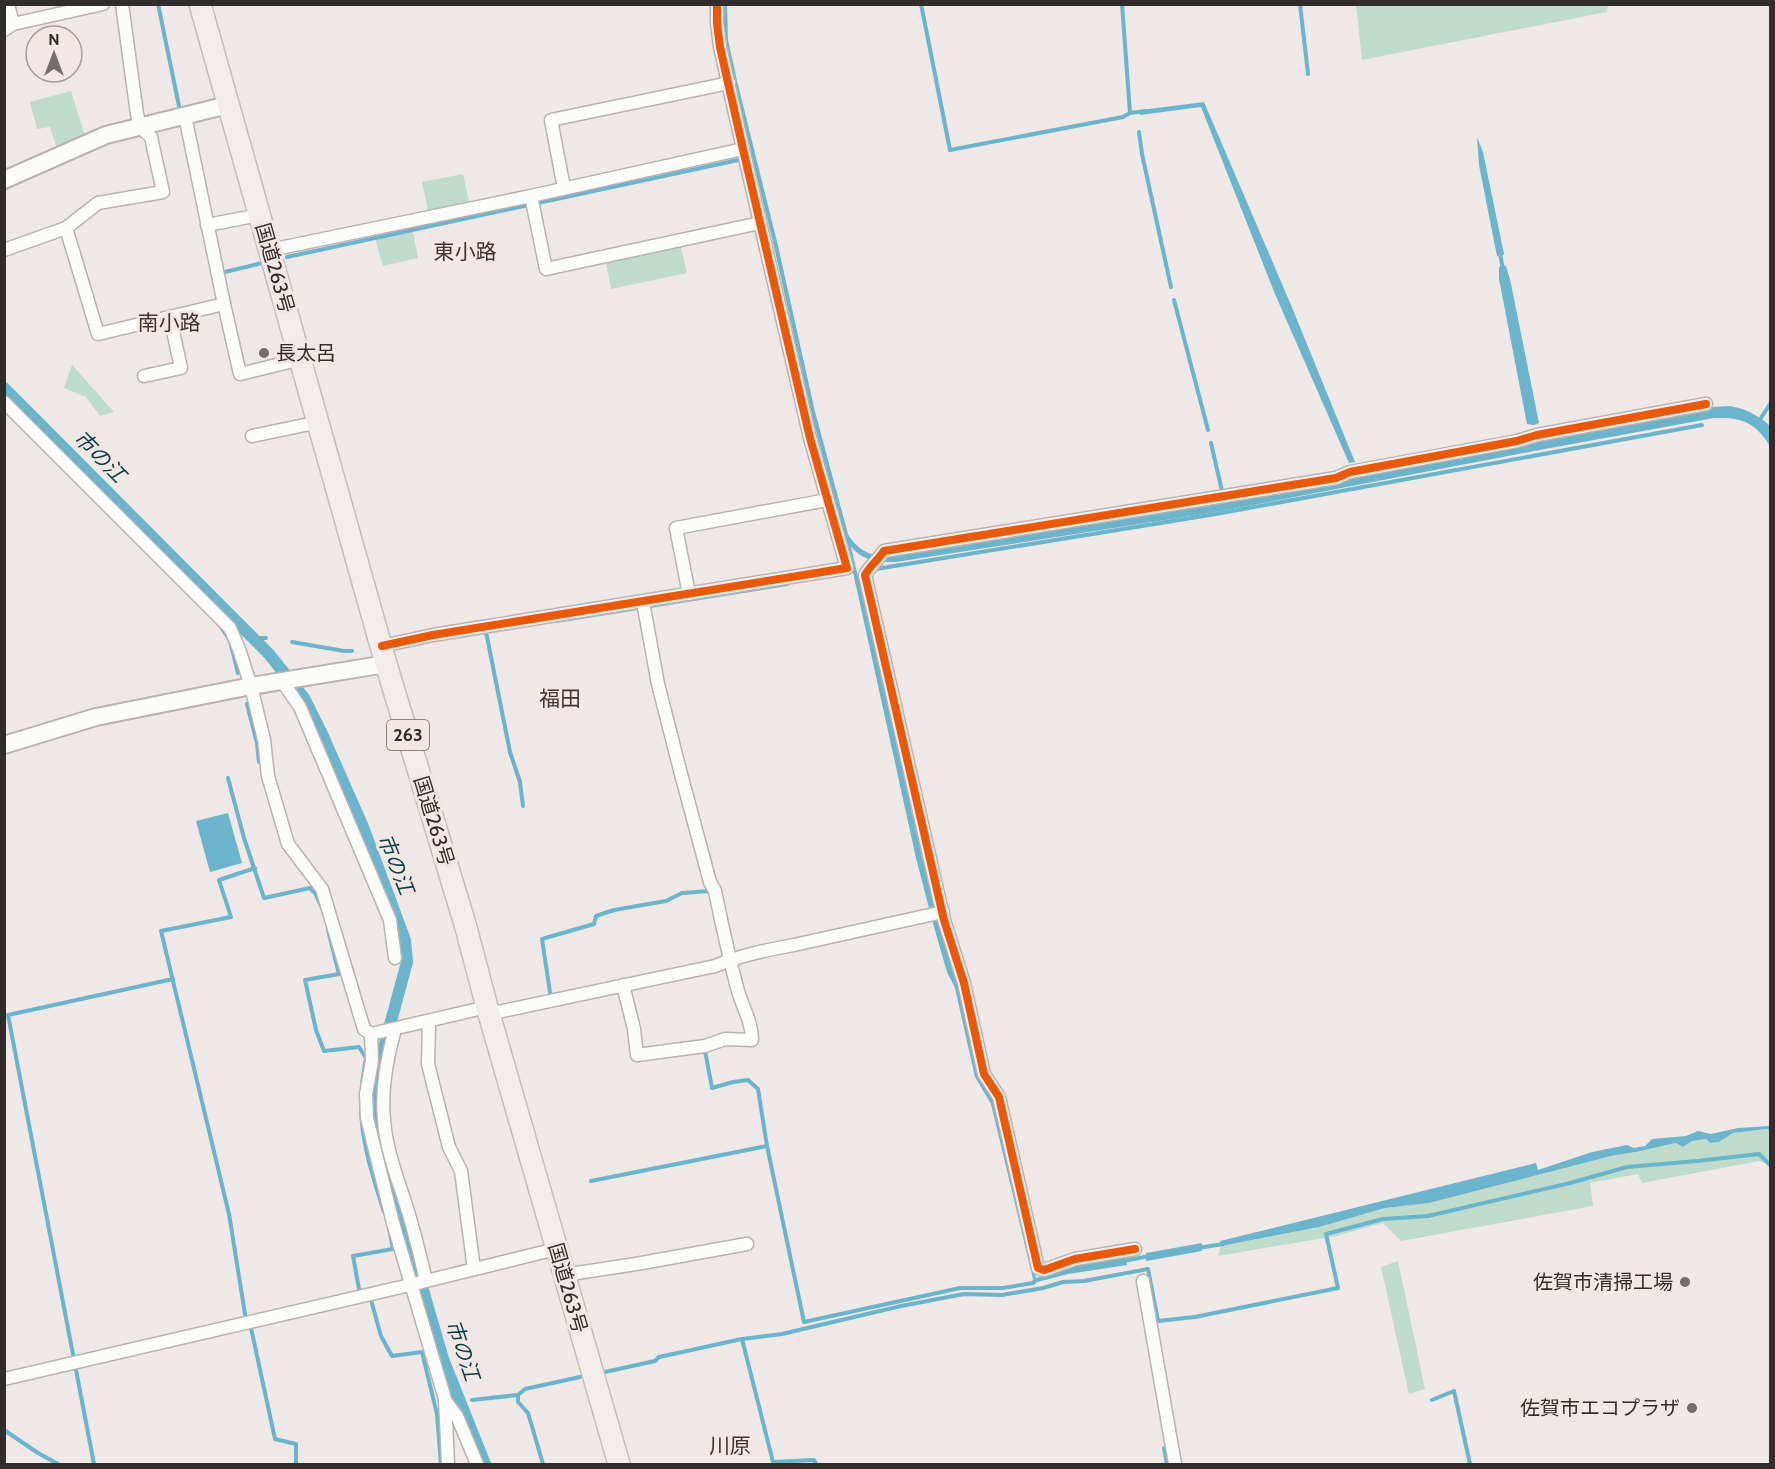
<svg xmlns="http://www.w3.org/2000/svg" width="1775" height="1469" font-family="Cabin,'Noto Sans JP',sans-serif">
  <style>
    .green { fill: #bfdbcb }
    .water { fill: #6cb4cb }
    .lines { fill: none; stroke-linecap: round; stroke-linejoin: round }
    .stream { stroke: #6cb4cb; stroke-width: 4 }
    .canal { stroke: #6cb4cb; stroke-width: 12 }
    .street-casing { stroke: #b8b3b1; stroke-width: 15 }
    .secondary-casing { stroke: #b8b3b1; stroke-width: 20 }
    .highway-casing { stroke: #c5bdb9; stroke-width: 24 }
    .street { stroke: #fcfcfb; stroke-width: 12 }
    .secondary { stroke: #fcfcfb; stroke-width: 16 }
    .highway { stroke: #f2ecea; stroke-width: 21 }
    .cycleway-casing { stroke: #f1e7e3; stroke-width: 11 }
    .cycleway { stroke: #e8590c; stroke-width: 8 }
    .poi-dot { fill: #736e6d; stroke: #f1e7e3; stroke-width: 2 }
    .labels { text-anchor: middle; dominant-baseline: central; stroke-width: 6; stroke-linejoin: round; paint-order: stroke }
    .shield { fill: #f1e7e3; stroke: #6b6563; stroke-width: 1.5 }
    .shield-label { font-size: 18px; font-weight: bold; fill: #312d2c }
    .street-label { font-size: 20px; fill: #312d2c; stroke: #f1e7e3 }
    .poi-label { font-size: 20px; fill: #312d2c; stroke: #f1e7e3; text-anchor: end }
    .neighbourhood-label { font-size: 21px; fill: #3e3633; stroke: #f1e7e3 }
    .water-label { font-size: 21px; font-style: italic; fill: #0f3d4c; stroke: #f1e7e3 }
  </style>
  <rect width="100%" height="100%" fill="#eee8e6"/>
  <g class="green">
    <path d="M1356 5V4L1608 5 1607 12 1362 60Z"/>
    <path d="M71 91 85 136 57 149 50 127 37 129 30 102Z"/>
    <path d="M463 174 469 202 428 211 422 182Z"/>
    <path d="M412 227 418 258 383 266 374 235Z"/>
    <path d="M681 247 687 273 611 289 606 263Z"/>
    <path d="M72 365 114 412 100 416 86 397 64 388Z"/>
    <path d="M1767 1129 1770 1131V1165L1759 1161 1642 1183 1638 1174 1590 1183 1593 1206 1401 1241 1383 1223 1336 1236 1218 1256 1221 1246 1319 1227 1385 1208 1429 1203 1615 1155C1636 1153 1656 1147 1676 1143L1683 1147 1692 1141 1706 1139 1710 1143 1719 1142 1733 1133Z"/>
    <path d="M1398 1261 1425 1389 1409 1394 1381 1267Z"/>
  </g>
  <g class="water">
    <path d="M1204 102 1291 305 1355 462 1349 463 1275 294 1201 107 1140 115 1141 110Z"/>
    <path d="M1477 137 1483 152 1504 254 1501 257 1497 256 1479 165Z"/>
    <path d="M1502 265 1506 266 1510 279 1539 423 1534 425 1527 424 1499 279V267Z"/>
    <path d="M1730 406C1746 409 1758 415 1770 426V446C1755 422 1742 417 1714 418L1534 451 1217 512 896 562C871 563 857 558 844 537L847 533C859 552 871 557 894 556L1224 502 1531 440 1713 407Z"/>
    <path d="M860 579 922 857 935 906 929 908 916 858 855 581Z"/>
    <path d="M228 813 242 863 210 872 196 821Z"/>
    <path d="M938 918 994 1101 1036 1278 1078 1265 1125 1256 1127 1265 1068 1274 1034 1283 991 1104 975 1077 955 988 947 972 932 920Z"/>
    <path d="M1770 1126V1131L1767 1129 1733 1133 1719 1142 1710 1143 1706 1139 1692 1141 1683 1147 1676 1143C1656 1147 1636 1153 1615 1155L1429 1203 1385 1208 1319 1227 1221 1246 1220 1241 1536 1163 1538 1170 1592 1152 1627 1145 1634 1148 1645 1146 1652 1139 1686 1136 1698 1131 1711 1134 1738 1128Z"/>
    <path d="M1202 1243V1251L1146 1261V1253Z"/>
  </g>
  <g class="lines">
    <g class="stream">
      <path d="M158 4 180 111"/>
      <path d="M725 4 726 40 735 81 776 246 813 412 847 538"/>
      <path d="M921 4 950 150 1123 117 1130 113"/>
      <path d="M1122 4 1130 113 1146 111"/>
      <path d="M1300 4 1308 74"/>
      <path d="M1139 132 1142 154 1171 287"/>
      <path d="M1500 253 1503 270"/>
      <path d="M287 257 743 159"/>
      <path d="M221 273 262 263"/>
      <path d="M1174 300 1208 430"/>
      <path d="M1759 421 1770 404"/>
      <path d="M1211 443 1222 491"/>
      <path d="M847 539 858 585"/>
      <path d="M876 569 1216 514 1702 425"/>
      <path d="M556 621 787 584"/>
      <path d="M221 627 230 641 238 673"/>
      <path d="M486 632 510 752 520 782 523 806"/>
      <path d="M253 638H266"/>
      <path d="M292 642 344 651H352"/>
      <path d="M247 704 257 743 259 762"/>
      <path d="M228 778 244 838 264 898 310 888 315 893 322 908"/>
      <path d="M255 868 219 880 231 917 161 931 229 1214 245 1314 251 1328 275 1439 296 1444V1464"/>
      <path d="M328 930 339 974 305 980 316 1030 324 1051 359 1047 366 1058 362 1083"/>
      <path d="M551 999 542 939 594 924 596 916 614 910 666 901 682 893 710 891V890"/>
      <path d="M707 1050 705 1051 712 1088 733 1082 748 1080 758 1089 767 1146 804 1322 960 1288H1003L1033 1283 1035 1281"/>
      <path d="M361 1105C361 1142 373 1177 384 1212"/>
      <path d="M591 1181 767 1146"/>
      <path d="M1198 1248 1223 1244"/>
      <path d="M1124 1261 1149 1256"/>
      <path d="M363 1293 359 1289 353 1256 393 1249 389 1228"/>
      <path d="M369 1298 371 1300 381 1336 392 1356 422 1352 437 1414 441 1464"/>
      <path d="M742 1339 773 1462 814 1460 816 1464"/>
      <path d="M605 1372 655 1361 659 1357 742 1339 782 1334 901 1306 964 1294 1002 1295 1043 1288 1063 1282 1084 1281 1148 1269 1158 1321 1195 1317 1338 1288 1326 1234 1383 1219 1428 1216 1570 1183 1627 1167 1697 1161 1759 1154 1770 1165"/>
      <path d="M518 1395 525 1389 580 1377"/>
      <path d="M472 1400 518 1395V1402L528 1413 543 1464"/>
      <path d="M1432 1400 1454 1391 1470 1464"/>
      <path d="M4 1430 38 1453 58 1464"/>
      <path d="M1164 1448 1167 1464"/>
      <path d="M94 1464 8 1015 173 979"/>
    </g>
    <path class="canal" d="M4 388 269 654 304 698 322 734 363 827 405 940 407 962 380 1062 376 1088V1111L379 1138 443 1359 485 1464"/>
    <defs>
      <g id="street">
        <path d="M13 24 103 4"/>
        <path d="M4 30 13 24 8 4"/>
        <path d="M185 116 224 304 240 374 301 359"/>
        <path d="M564 188 551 120 729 83"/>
        <path d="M531 196 546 269 760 223"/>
        <path d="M207 225 259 215"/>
        <path d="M66 228 98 334 224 304"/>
        <path d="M4 250 66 228 98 203 163 192 151 137 140 127 137 114 122 4"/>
        <path d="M270 250 531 196 743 149"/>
        <path d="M144 376 181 368 170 317"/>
        <path d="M4 402 230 628 239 649 251 686 264 740 268 776 288 844 322 889 364 1029 371 1034"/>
        <path d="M252 436 319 422"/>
        <path d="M689 594 676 528 827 500"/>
        <path d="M382 646 433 635 847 568 810 438 743 149 720 47 717 23V4"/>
        <path d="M282 681 300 707 390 920 395 958"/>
        <path d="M623 985 634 1029 637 1055 705 1046 725 1039 752 1040C752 1022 743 1008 738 991 729 958 722 925 715 891L710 882 681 774 658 684 643 602"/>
        <path d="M429 1021 428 1064 449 1147 461 1171 474 1269"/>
        <path d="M395 1029C387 1059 381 1088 384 1120 386 1149 397 1177 406 1205 414 1230 420 1255 426 1281"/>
        <path d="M1135 1249 1075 1259 1044 1270 1038 1268 999 1097 984 1074 964 983 944 920 865 575C870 566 878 560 884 551L1336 478 1350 472 1517 441 1537 435 1706 404"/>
        <path d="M564 1275 636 1264 747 1244"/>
        <path d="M1143 1281 1175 1464"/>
        <path d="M4 1379 410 1285 556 1249"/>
        <path d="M445 1400 457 1416 477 1464"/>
        <path d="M448 1464 445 1399 393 1223 367 1118 366 1094 372 1061 371 1034 487 1007 498 1012 715 966C741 955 767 950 794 945L943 912"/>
      </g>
      <g id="secondary">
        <path d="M4 180 106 135 228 105"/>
        <path d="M4 745 96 717 251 686 386 664"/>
      </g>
      <path id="highway" d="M200 4 386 664 465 924 487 1007 619 1464"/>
    </defs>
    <use href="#street" class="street-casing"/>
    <use href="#secondary" class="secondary-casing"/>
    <use href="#highway" class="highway-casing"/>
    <use href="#street" class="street"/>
    <use href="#secondary" class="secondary"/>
    <use href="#highway" class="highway"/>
    <defs>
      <g id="cycleway">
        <path d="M382 646 433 635 847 568 810 438 743 149 720 47 717 23V4"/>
        <path d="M1135 1249 1075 1259 1044 1270 1038 1268 999 1097 984 1074 964 983 944 920 865 575C870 566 878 560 884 551L1336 478 1350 472 1517 441 1537 435 1706 404"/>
      </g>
    </defs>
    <use href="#cycleway" class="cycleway-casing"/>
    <use href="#cycleway" class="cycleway"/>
  </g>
  <g class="poi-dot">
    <circle cx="264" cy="353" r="6"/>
    <circle cx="1685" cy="1282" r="6"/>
    <circle cx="1692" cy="1408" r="6"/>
  </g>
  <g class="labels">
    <rect class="shield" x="387" y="720" width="42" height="30" rx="4.5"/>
    <g class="shield-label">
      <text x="408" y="735">263</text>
    </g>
    <g class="street-label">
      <text transform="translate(275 268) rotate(74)">国道263号</text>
      <text transform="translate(434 821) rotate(73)">国道263号</text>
      <text transform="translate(568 1288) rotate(74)">国道263号</text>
    </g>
    <g class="poi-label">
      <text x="276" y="353" text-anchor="start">長太呂</text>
      <text x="1673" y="1282">佐賀市清掃工場</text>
      <text x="1680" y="1408">佐賀市エコプラザ</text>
    </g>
    <g class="neighbourhood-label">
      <text x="465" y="251">東小路</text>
      <text x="169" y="322">南小路</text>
      <text x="560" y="698">福田</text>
      <text x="730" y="1445">川原</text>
    </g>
    <g class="water-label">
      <text transform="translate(100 456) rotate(45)">市の江</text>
      <text transform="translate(396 864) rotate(68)">市の江</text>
      <text transform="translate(463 1350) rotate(71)">市の江</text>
    </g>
  </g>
  <rect width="1775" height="1469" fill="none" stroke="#312d2c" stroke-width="12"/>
  <g transform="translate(54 54)"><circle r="28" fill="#f1e7e3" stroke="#a49d9a" stroke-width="1.5"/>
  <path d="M0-4.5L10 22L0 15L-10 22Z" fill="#736e6d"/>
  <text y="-9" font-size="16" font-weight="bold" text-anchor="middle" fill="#312d2c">N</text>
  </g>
</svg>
